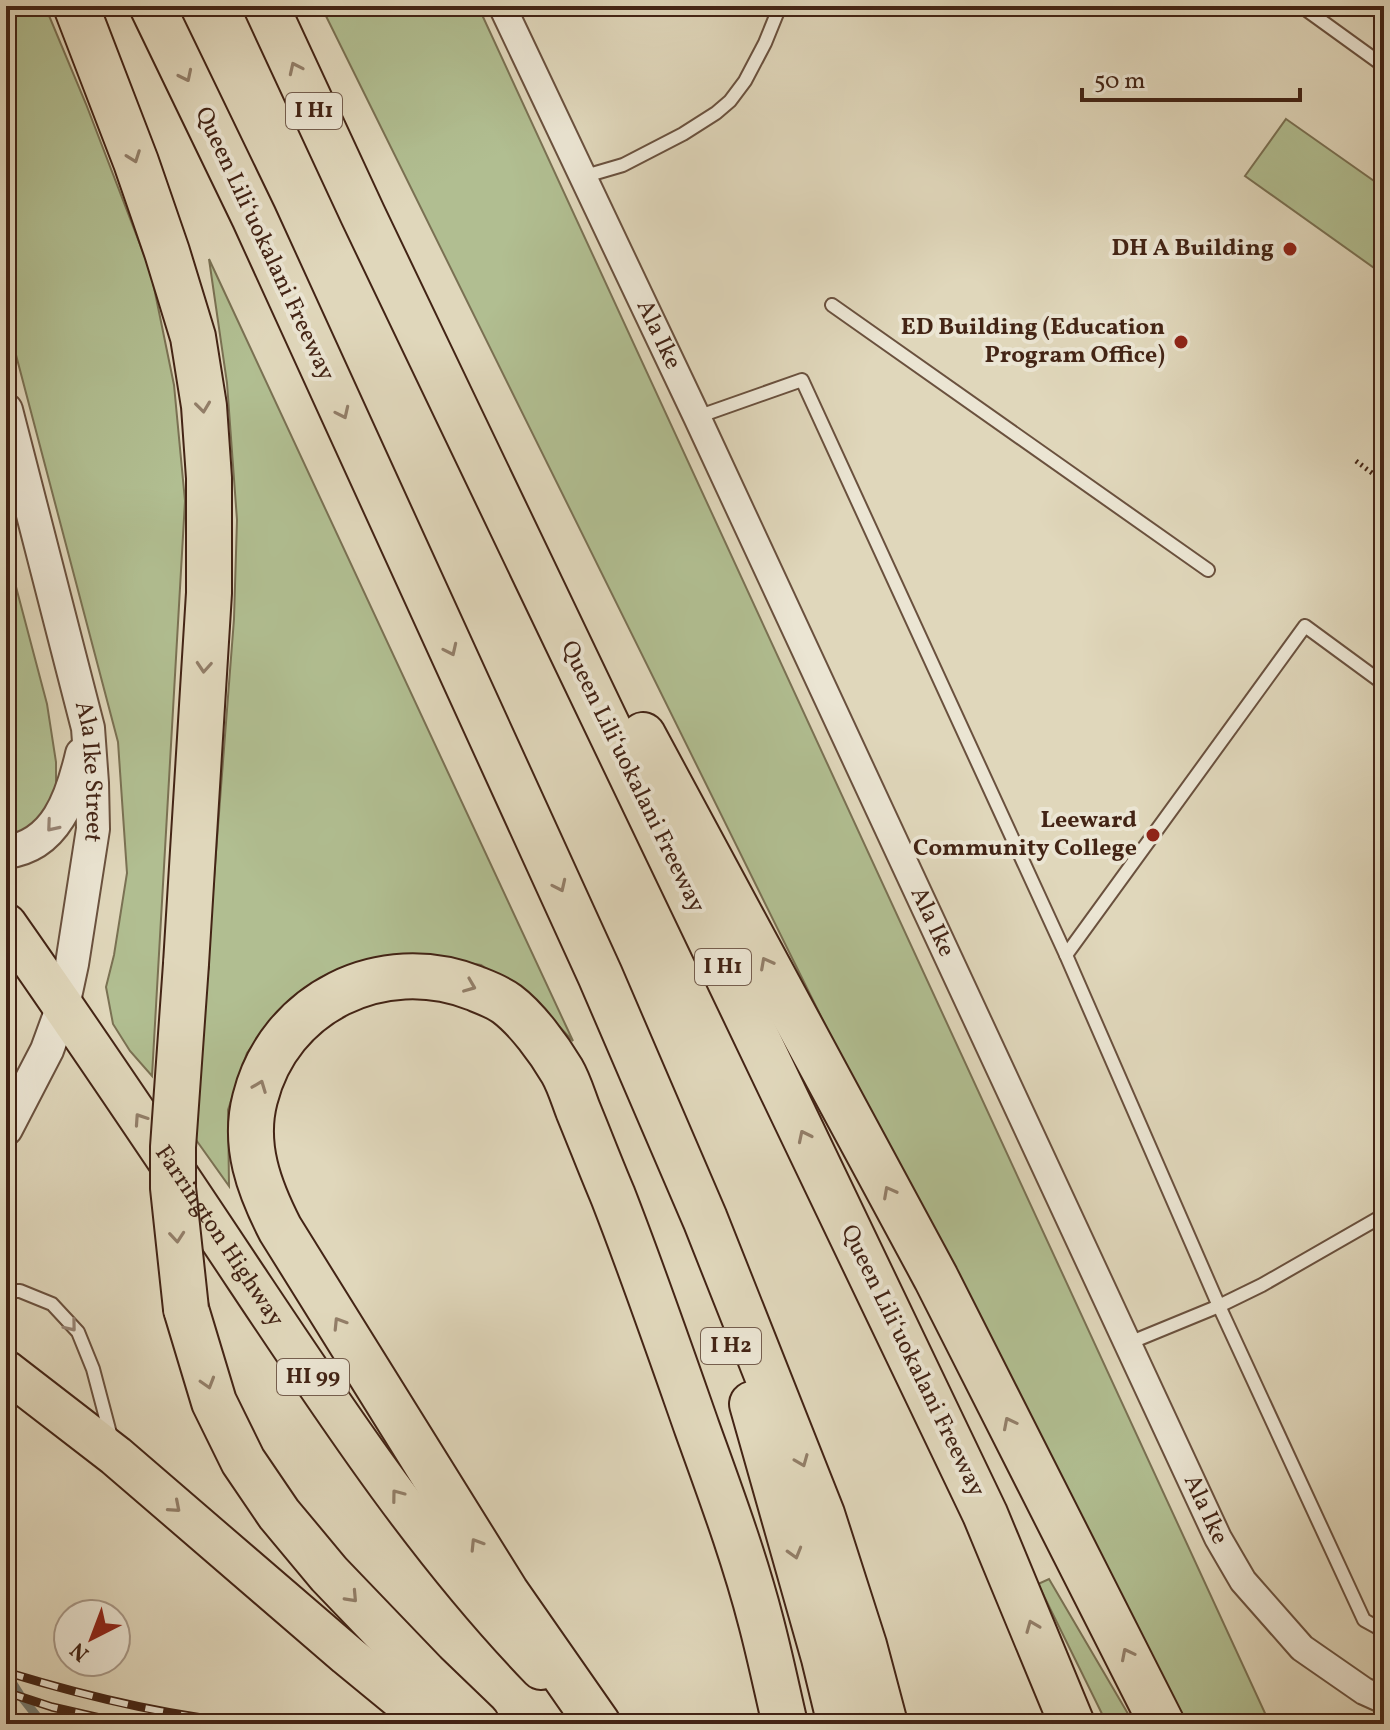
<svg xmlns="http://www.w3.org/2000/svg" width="1390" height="1730" font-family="Vollkorn,serif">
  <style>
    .green { fill: #b1be91; stroke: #7a7153; stroke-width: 2 }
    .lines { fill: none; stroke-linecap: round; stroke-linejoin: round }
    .stream { stroke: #747d76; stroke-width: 9 }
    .service-casing { stroke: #6a513e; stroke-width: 16 }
    .minor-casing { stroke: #6a513e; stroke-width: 30 }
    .tertiary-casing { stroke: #6a513e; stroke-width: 36 }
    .primary-casing { stroke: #432415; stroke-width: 44 }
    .motorway-casing { stroke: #432415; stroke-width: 48 }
    .path { stroke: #432415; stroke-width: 5; stroke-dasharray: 2 4; stroke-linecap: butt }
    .service { stroke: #ebe5d3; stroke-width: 12 }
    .minor { stroke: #ebe5d3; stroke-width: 26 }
    .tertiary { stroke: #ebe5d3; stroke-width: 32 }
    .primary { stroke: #e0d7bb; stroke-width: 40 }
    .motorway { stroke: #e0d7bb; stroke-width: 44 }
    .rail-casing { stroke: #432415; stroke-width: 9 }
    .rail { stroke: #ebe5d3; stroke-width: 6; stroke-dasharray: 18; stroke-linecap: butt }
    .motorway-bridge-casing { stroke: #432415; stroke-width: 48; stroke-linecap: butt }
    .motorway-bridge { stroke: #e0d7bb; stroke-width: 44 }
    .oneway { stroke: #927e68 }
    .oneway2 { stroke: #978474 }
    .poi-dot { fill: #8f2418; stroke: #ebe5d3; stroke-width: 3 }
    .labels { text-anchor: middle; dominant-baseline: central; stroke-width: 8; stroke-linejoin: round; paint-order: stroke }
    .shield { fill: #ebe5d3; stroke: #755e4e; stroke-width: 2 }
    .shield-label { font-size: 22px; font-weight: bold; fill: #432415 }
    .street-label { font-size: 24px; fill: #432415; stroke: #ebe5d3 }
    .poi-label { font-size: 24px; font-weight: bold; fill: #432415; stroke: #ebe5d3; text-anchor: end }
  </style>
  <rect width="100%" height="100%" fill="#e0d7bb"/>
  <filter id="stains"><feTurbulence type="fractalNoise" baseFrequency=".0025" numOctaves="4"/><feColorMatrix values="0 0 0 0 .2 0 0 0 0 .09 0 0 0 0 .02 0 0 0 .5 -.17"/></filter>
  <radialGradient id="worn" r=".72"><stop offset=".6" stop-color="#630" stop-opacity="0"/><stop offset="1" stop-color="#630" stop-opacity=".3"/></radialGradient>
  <g class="green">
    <path d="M23 6H45L86 104 151 273 174 385 185 501 152 1076 130 1051 113 1024 106 987 114 955 127 873 118 742 6 317V18Z"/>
    <path d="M321 6H478L1270 1724H1169L1087 1554Z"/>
    <path d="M1286 119 1384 188V275L1245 176Z"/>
    <path d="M209 259 573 1041 532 998 481 965 418 954 339 970 288 1002 247 1053 228 1110 229 1186 194 1137 234 619 237 520 227 383Z"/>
    <path d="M6 549 47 704 56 762V792L46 813 31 829 6 836Z"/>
    <path d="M1049 1579 1134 1724H1107L1038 1584Z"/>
  </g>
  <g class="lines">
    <path class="stream" d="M6 1673 20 1695 43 1724"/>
    <defs>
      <g id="service">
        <path d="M1301 6 1384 66"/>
        <path d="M582 177 623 165 683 134 716 113 730 101 745 81 765 43 780 6"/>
        <path d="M832 305 1208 570"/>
        <path d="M697 417 802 380 1066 955 1219 1306 1364 1620 1384 1631"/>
        <path d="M1066 955 1305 626 1384 684"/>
        <path d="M6 1291H20L52 1304 78 1332 93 1369 111 1437"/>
        <path d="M1129 1343 1219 1306 1262 1285 1384 1215"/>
      </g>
      <g id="minor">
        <path id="s1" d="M502 6 697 417 1218 1538 1243 1581 1302 1648 1364 1691 1384 1700"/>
      </g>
      <g id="tertiary">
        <path id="s2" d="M6 410 88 728 92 783 93 829 72 964 63 1006 47 1050 6 1129"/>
        <path d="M6 852C56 846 72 797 82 754"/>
      </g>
      <g id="primary">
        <path id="s3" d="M6 924C88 1041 168 1160 247 1279 337 1414 428 1552 541 1669"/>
        <path d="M6 1371 116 1456 347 1655 431 1724"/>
      </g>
      <g id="motorway">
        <path d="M76 6 136 162 167 252 193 337 204 406 209 478V593L186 964"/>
        <path d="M152 6 254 217 600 975 705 1219 822 1514 864 1645 885 1724"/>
        <path d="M266 6 363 215 985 1514 1072 1724"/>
        <path d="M643 735 936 1278 1162 1724"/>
        <path d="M186 1309 214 1402 243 1461 279 1514 329 1574 425 1674 477 1724"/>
        <path d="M752 1404 824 1658 840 1724"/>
        <path d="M598 1724 506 1592 280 1229C259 1188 243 1145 255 1099 279 1002 382 952 474 988 484 992 498 997 507 1004 527 1019 549 1049 562 1071 569 1083 573 1097 578 1110 590 1139 601 1168 613 1196 643 1273 670 1351 697 1428 720 1492 744 1556 761 1622 770 1656 777 1690 785 1724"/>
      </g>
    </defs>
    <use href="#service" class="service-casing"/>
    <use href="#minor" class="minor-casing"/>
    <use href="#tertiary" class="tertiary-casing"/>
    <use href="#primary" class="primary-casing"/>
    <use href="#motorway" class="motorway-casing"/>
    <path class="path" d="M1356 461 1384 482"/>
    <use href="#service" class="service"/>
    <use href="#minor" class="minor"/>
    <use href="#tertiary" class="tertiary"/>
    <use href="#primary" class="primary"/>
    <use href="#motorway" class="motorway"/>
    <defs>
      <g id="rail">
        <path d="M6 1672C88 1697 170 1717 255 1724"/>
        <path d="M6 1692 52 1707 126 1724"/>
      </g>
    </defs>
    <use href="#rail" class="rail-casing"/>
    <use href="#rail" class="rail"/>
    <defs>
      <path id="motorway-bridge" d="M186 1309 173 1188V1147L186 964"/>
    </defs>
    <use href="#motorway-bridge" class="motorway-bridge-casing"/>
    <use href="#motorway-bridge" class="motorway-bridge"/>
  </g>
  <defs><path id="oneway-chevron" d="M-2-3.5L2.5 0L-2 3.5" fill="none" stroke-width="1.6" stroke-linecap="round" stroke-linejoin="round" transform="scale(2)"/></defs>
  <g class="oneway">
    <use href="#oneway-chevron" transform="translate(295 68) rotate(-115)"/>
    <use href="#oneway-chevron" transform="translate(186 76) rotate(64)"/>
    <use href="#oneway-chevron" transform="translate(134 157) rotate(70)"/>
    <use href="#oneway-chevron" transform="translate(203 407) rotate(83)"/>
    <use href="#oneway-chevron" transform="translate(343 413) rotate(65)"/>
    <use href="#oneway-chevron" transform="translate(451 650) rotate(65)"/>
    <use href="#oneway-chevron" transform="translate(204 667) rotate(94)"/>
    <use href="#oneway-chevron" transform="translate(560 886) rotate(65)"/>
    <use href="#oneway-chevron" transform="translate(766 963) rotate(-118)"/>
    <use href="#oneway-chevron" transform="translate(470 986) rotate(22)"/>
    <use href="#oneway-chevron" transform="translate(260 1086) rotate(-69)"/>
    <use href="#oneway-chevron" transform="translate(140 1119) rotate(-124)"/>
    <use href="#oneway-chevron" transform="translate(804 1136) rotate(-116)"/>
    <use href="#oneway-chevron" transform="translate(889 1192) rotate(-118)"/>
    <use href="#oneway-chevron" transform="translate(177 1237) rotate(85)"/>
    <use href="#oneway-chevron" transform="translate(339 1323) rotate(-122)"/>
    <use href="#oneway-chevron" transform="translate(208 1383) rotate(73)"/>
    <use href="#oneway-chevron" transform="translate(1009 1423) rotate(-117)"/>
    <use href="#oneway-chevron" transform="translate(802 1461) rotate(68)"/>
    <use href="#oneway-chevron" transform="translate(397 1495) rotate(-127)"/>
    <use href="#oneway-chevron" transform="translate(175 1507) rotate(41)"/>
    <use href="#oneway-chevron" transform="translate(476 1544) rotate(-122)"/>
    <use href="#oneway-chevron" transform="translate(795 1553) rotate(74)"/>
    <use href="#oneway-chevron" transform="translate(352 1597) rotate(47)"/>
    <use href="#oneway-chevron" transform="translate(1032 1626) rotate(-112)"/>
    <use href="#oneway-chevron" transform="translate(1127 1654) rotate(-117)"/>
  </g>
  <g class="oneway2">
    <use href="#oneway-chevron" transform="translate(52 826) rotate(130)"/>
    <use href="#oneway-chevron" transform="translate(71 1326) rotate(51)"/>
  </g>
  <g class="poi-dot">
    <circle cx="1290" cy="249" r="8"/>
    <circle cx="1181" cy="342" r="8"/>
    <circle cx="1153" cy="835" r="8"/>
  </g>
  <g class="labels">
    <g class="shield">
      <rect x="286" y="93" width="56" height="36" rx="6"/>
      <rect x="695" y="949" width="56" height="36" rx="6"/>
      <rect x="701" y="1328" width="60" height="36" rx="6"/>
      <rect x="277" y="1359" width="72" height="36" rx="6"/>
    </g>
    <g class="shield-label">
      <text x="314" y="111">I H1</text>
      <text x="723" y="967">I H1</text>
      <text x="731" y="1346">I H2</text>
      <text x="313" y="1377">HI 99</text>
    </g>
    <g class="street-label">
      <text transform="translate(264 244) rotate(65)">Queen Liliʻuokalani Freeway</text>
      <text stroke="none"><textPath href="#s1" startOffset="364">Ala Ike</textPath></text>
      <text stroke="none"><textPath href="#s2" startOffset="372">Ala Ike Street</textPath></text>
      <text transform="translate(632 777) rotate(64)">Queen Liliʻuokalani Freeway</text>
      <text stroke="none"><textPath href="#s1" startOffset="1012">Ala Ike</textPath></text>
      <text stroke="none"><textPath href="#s3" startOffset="378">Farrington Highway</textPath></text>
      <text transform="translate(912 1361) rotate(64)">Queen Liliʻuokalani Freeway</text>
      <text stroke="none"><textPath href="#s1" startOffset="1660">Ala Ike</textPath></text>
    </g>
    <g class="poi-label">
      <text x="1274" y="249">DH A Building</text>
      <text x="1165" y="328">ED Building (Education<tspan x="1165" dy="28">Program Office)</tspan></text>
      <text x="1137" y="821">Leeward<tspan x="1137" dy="28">Community College</tspan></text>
    </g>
  </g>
  <rect width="1390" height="1730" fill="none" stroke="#e0d7bb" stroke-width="32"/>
  <rect x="8" y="8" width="1374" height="1714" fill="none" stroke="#432415" stroke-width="4"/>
  <rect x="16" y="16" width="1358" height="1698" fill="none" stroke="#432415" stroke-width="2"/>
  <g transform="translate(92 1638) rotate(222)"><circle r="38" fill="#ebe5d3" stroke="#a89887" stroke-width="2"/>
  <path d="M0-6L14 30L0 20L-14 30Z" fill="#8f2418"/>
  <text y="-12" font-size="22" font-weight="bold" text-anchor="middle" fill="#432415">N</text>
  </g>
  <path d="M1082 88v12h218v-12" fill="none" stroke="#432415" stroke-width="4"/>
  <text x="1094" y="88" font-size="24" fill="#432415" stroke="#ebe5d3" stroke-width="6" paint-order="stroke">50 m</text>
  <rect width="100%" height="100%" filter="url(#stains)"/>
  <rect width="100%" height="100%" fill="url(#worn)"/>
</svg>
